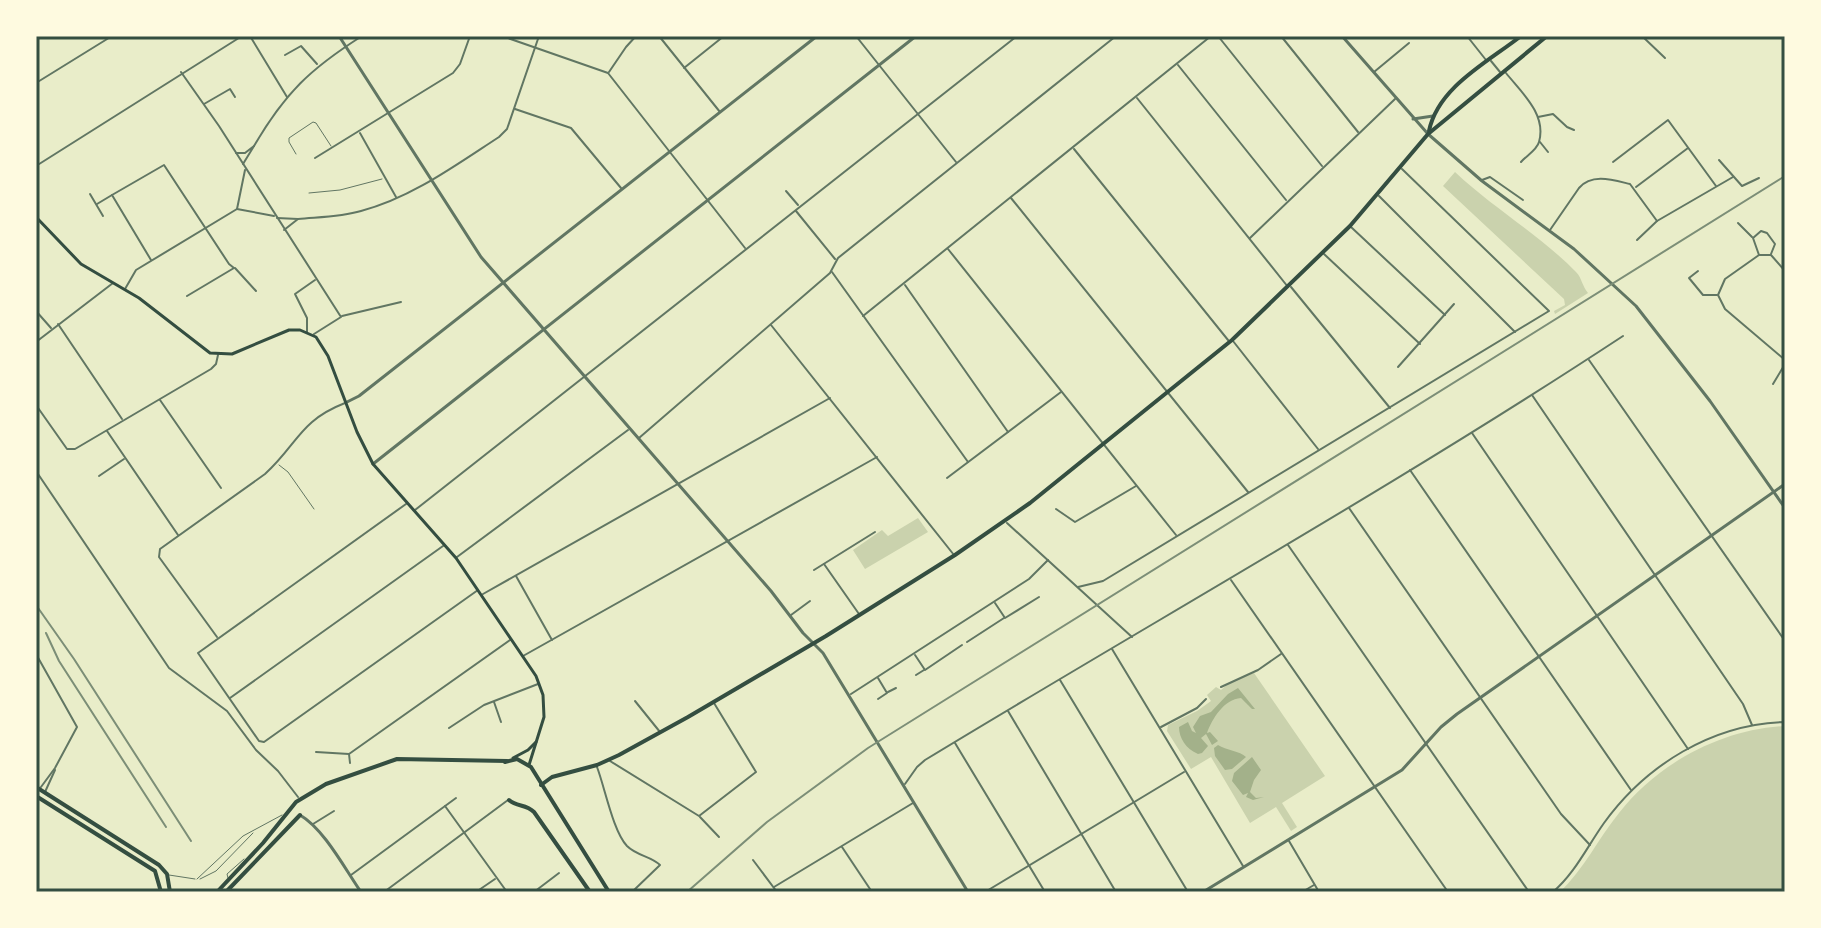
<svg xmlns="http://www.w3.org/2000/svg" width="1821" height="928" font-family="'Source Serif 4',serif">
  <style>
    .green { fill: #cad2ad }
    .water { fill: #a3b18a }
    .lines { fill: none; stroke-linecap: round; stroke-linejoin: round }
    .service { stroke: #617663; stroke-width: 1 }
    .minor { stroke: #617663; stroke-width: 2 }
    .tertiary { stroke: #617663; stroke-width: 3 }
    .secondary { stroke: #344e41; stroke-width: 3 }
    .primary { stroke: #344e41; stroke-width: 4 }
    .trunk { stroke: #344e41; stroke-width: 4 }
    .rail { stroke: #7c8e77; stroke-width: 2 }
    .neatline { fill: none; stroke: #344e41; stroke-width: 3 }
  </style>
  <rect width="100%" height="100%" fill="#e9edc9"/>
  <g class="green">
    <path d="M1455 172C1493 208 1540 235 1576 272 1582 278 1582 286 1588 293L1555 314 1554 311 1565 305 1564 299 1443 186Z"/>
    <path d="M918 518 928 532 865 569 853 550 882 530 888 536Z"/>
    <path d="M1254 673 1325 776 1282 803 1297 827 1291 831 1276 807 1250 823 1211 757 1191 769 1167 731 1168 725 1197 711 1211 701 1207 695 1216 687 1221 690 1229 683Z"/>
    <path d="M1785 726V892H1560C1584 869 1598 839 1619 813 1658 763 1722 729 1785 726Z"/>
  </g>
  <g class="water">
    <path d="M1238 688 1255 709H1252L1241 698C1224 699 1212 719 1207 733L1210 732 1218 741 1212 745 1206 734 1201 738 1208 746 1202 753 1198 754C1186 749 1179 738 1179 727L1188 722 1192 731 1196 733 1193 727 1200 716 1211 712 1228 694Z"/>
    <path d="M1218 745C1226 750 1240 751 1246 757L1232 769 1225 770 1215 756 1214 748Z"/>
    <path d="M1252 757 1261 770 1254 780 1250 792 1256 798 1264 797 1253 800 1246 797 1248 793 1243 795 1232 781 1234 773Z"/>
  </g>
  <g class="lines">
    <g class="service">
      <path d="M296 154 289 142V138L313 122 316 123 331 146"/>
      <path d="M309 193 340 190 382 179"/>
      <path d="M279 465 288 472 314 509"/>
      <path d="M169 875 195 879"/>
      <path d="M228 878 227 874 244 859"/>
      <path d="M197 879 243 836 282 815"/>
      <path d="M200 879 216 871 253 833"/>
    </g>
    <g class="minor">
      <path d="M250 36 287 97"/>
      <path d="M502 36 608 73 745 248"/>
      <path d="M659 36 720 112"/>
      <path d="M856 36 956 162"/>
      <path d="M1218 36 1322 166"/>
      <path d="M1281 36 1358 132"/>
      <path d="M1467 36 1486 60"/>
      <path d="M1642 36 1665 58"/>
      <path d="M285 55 301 46 317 64"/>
      <path d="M1491 61 1500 72"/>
      <path d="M1178 65 1286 200"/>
      <path d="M684 68 724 36"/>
      <path d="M181 72 219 126 341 317 314 334"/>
      <path d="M609 72 626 47 636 36"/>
      <path d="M1374 72 1409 43"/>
      <path d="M1506 73C1521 92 1547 114 1539 142 1537 150 1526 156 1521 162"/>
      <path d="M36 83 112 36"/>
      <path d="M1137 98 1288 287"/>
      <path d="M204 104 230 89 235 97"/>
      <path d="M515 109 571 128 621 188"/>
      <path d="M1538 117 1553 114 1567 127 1574 130"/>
      <path d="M360 133 396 197"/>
      <path d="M1540 142 1548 152"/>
      <path d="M254 146C285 93 310 69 362 36"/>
      <path d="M1074 149 1228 340"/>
      <path d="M236 153H245L254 146 243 164"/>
      <path d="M315 158 453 73 460 64 470 36"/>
      <path d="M1719 160 1742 186 1759 178"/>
      <path d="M1613 162 1668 120 1716 186"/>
      <path d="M36 166 242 36"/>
      <path d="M1482 180 1490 177 1523 200"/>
      <path d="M1636 187 1688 148"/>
      <path d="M786 191 798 205"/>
      <path d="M90 194 103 216"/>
      <path d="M1379 196 1515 332"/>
      <path d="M1011 198 1248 492"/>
      <path d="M97 204 112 195"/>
      <path d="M237 209 274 216"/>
      <path d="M796 211 835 259"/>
      <path d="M277 218 298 219 284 230"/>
      <path d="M298 219C319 217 341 217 361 211 411 198 456 165 499 137L507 129 539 36"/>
      <path d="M1738 223 1752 237"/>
      <path d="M1351 227 1445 315"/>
      <path d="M1550 230 1579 188C1592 173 1613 180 1630 184L1657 221"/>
      <path d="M1250 238 1395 99"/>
      <path d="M1637 240 1657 221 1733 177"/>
      <path d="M948 249 1176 535"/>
      <path d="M1324 254 1420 344"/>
      <path d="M1759 255 1753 238 1761 231 1767 233 1775 244 1771 254"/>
      <path d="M151 260 112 195 164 165 229 264 234 268 187 296"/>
      <path d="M235 268 256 291"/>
      <path d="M1698 271 1689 278 1703 295H1717"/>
      <path d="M1785 271 1771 255H1759L1725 279 1718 295 1725 309 1785 360"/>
      <path d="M832 272 968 462"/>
      <path d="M905 285 1008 432"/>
      <path d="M1291 287 1390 408"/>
      <path d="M125 289 136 270 237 209 245 170"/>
      <path d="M36 311 51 328"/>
      <path d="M342 316 401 302"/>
      <path d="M863 316 1211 36"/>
      <path d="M58 324 122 419"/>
      <path d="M771 325 954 555"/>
      <path d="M307 332V318L295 294 315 280"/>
      <path d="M1233 341 1318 449"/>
      <path d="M36 342 113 283"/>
      <path d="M1589 360 1785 641"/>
      <path d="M1398 367 1454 304"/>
      <path d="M1773 384 1785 364"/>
      <path d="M1532 395 1743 704 1752 725"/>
      <path d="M160 400 221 488"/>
      <path d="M36 405 67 449H75L211 369 216 364 218 355"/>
      <path d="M107 431 178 535"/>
      <path d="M1472 433 1688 749"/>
      <path d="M639 438 830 273 838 258 1116 36"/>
      <path d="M1410 470 1631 790"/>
      <path d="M36 471 169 668 227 711 256 750 278 771 298 797"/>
      <path d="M99 476 124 459"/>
      <path d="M947 478 1061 392"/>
      <path d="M406 504 198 653 259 741 264 742 478 590"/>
      <path d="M1349 508 1561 814 1590 845"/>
      <path d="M1056 509 1075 522 1136 486"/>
      <path d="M415 510 1017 36"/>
      <path d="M1007 523 1132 637"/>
      <path d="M1288 545 1529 892"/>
      <path d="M457 557 628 430"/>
      <path d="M824 564 859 614"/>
      <path d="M814 570 875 532"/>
      <path d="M516 576 552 640"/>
      <path d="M1231 580 1448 892"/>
      <path d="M1078 587 1103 581 1549 311 1402 169"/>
      <path d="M483 594 830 398"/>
      <path d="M995 603 1005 618 1039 597"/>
      <path d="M791 615 810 601"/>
      <path d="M217 637 159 557 160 549 265 474C298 444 299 421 345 403"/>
      <path d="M967 642 1004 618"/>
      <path d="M1112 649 1243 866"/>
      <path d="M36 654 77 727 55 768 41 787"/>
      <path d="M915 655 925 670 962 645"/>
      <path d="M523 656 877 457"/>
      <path d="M916 675 924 670"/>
      <path d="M878 678 887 693 878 699"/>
      <path d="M1060 680 1188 892"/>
      <path d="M1221 687 1258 670 1281 654"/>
      <path d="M888 692 896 688"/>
      <path d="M851 694 1029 579 1048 560"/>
      <path d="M230 698 443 546"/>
      <path d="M635 701 660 732"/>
      <path d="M494 702 501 722"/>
      <path d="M1008 711 1116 892"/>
      <path d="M1161 727 1197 708 1206 699"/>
      <path d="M449 728 484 705 538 684"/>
      <path d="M955 743 1045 892"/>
      <path d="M316 752 349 754 350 763"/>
      <path d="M349 754 510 640"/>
      <path d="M610 761 699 816 756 772 714 703"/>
      <path d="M597 767C605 788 613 831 627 846 637 856 651 856 660 865L632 892"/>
      <path d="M905 784 917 767 925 760C1157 619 1395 486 1623 336"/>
      <path d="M45 792 55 770"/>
      <path d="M445 806 507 892"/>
      <path d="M700 817 719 837"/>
      <path d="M313 824 334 811"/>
      <path d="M1289 841 1319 892"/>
      <path d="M842 847 872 892"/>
      <path d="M753 860 777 892"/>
      <path d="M351 875 456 798"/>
      <path d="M774 887 913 803"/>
      <path d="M624 890 626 892"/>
      <path d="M384 892 508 800"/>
      <path d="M476 892 495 879"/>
      <path d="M534 892 559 873"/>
      <path d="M985 892 1184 772"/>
      <path d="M1302 892 1314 885"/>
      <path d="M1553 892C1575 873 1587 847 1604 823 1646 765 1712 724 1785 722"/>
    </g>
    <g class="tertiary">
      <path d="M339 36 481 257 771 591 803 633 823 653 968 892"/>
      <path d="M1342 36 1428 134 1482 181 1574 249 1636 306 1710 401 1785 508"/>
      <path d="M1413 119 1433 116"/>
      <path d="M347 402 359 396 817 36"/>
      <path d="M373 464 916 36"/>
      <path d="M300 815C324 829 345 869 361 892"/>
      <path d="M1203 892 1402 770 1441 727 1457 714 1785 484"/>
    </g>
    <g class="secondary">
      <path d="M36 217 81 264 139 298 210 353 232 354 289 330H300L316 337 328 356 357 432 373 464 456 558 536 676 543 695 544 717 529 765"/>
      <path d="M513 758 528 750 536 742"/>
    </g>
    <g class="primary">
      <path d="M1429 131C1438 87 1488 62 1521 36"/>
      <path d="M505 762 517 759 531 767 609 892"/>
      <path d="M541 785 552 777 597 765 619 755 688 717 826 636 955 555 1030 503 1232 340 1350 226 1428 134 1547 36"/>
      <path d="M509 800C517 807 526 804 534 812L590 892"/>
      <path d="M217 892 263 843 296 802 326 784 397 759 507 761"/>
      <path d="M226 892 300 815"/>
    </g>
    <g class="trunk">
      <path d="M36 787 159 865 167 874 170 892"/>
      <path d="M36 796 155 871 161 892"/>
    </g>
    <g class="rail">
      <path d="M36 605 74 659 191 841"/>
      <path d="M46 633 59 661 166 827"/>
      <path d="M687 892 767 822 868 748 1785 176"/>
    </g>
  </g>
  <rect width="1821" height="928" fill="none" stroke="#fefae0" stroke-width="76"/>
  <rect x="38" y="38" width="1745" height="852" class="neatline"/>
</svg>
